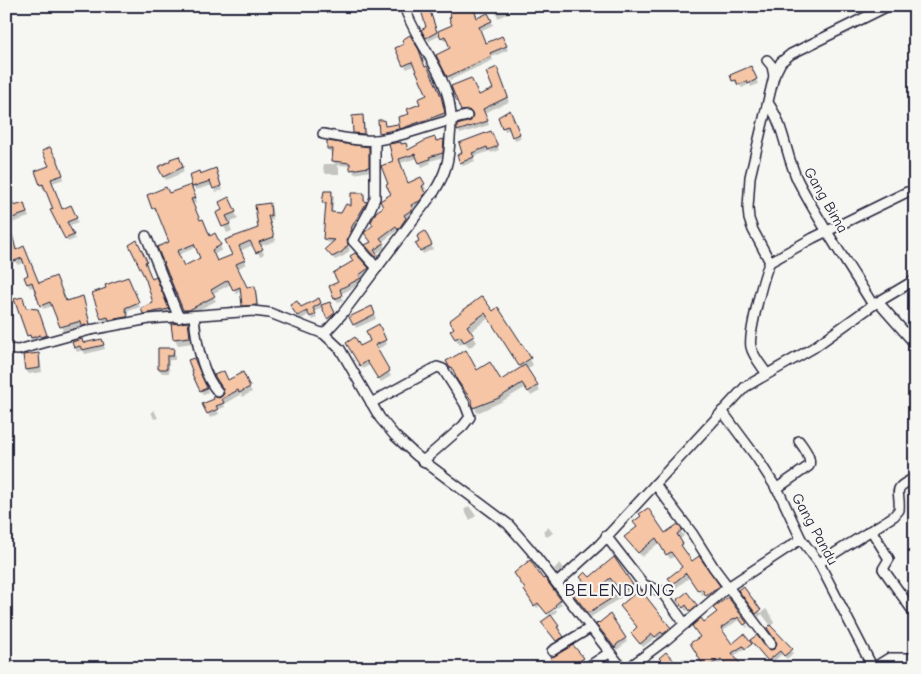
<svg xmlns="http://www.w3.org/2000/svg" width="921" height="674" font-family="'Comic Neue',sans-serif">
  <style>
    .shadow { fill: #0003; fill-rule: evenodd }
    .building { fill: #f5c5a5; stroke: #22223b; fill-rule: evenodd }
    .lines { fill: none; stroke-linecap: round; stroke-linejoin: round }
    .minor-casing { stroke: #22223b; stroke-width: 12 }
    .minor { stroke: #f6f6f2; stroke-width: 9 }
    .labels { text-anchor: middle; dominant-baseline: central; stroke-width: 4.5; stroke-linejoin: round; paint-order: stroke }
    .street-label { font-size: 15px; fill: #22223b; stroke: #f6f6f2 }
    .quarter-label { font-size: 18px; letter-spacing: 1px; fill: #22223b; stroke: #f6f6f2 }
  </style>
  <rect width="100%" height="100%" fill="#f6f6f2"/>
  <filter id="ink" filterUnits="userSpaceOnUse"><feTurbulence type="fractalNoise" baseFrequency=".02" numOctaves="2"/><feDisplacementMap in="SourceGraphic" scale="10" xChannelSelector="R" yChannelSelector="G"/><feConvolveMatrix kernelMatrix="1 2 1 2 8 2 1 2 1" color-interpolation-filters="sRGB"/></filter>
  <g filter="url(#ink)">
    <g class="shadow">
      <path d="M421 6H428L439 36 429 41 423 30 427 28Z"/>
      <path d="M449 6H480L474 9 478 19 490 18 493 25 480 31 486 44 504 41 508 50 492 57 493 60 450 80 438 55 452 49 448 40 444 41 442 37 454 26Z"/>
      <path d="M493 6H507L510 12 498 18Z"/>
      <path d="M406 45 429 71 443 101 446 117 404 132 402 130 405 129 404 127 410 115 428 96 415 65 407 69 404 65Z"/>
      <path d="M753 72 758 84 751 87 750 84 742 88 739 84H736L732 76Z"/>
      <path d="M498 73 509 102 484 113 489 125 460 134 458 130 472 122 474 116 473 114 465 115 462 110 479 96 495 89Z"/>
      <path d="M512 115 521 138 515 140 511 129 505 131 503 127Z"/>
      <path d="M362 116 364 120 366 138 357 137 354 133Z"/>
      <path d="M399 130 400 133 382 136 381 134Z"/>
      <path d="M493 136 499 150 491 153 490 151 473 157 475 161 463 166 459 156Z"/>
      <path d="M443 140 445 144 444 157 430 161 431 163 422 167 418 158 400 163 408 184 420 178 426 189 423 190 427 198 422 205 412 209 415 214 406 219 408 223 401 233 398 230 382 242 385 248 376 254 379 261 367 246 372 242 374 226 393 195 395 162 401 145 405 144 409 151Z"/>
      <path d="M328 148H368L370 152V171L354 174 352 166 337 165 339 168V174H326L323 169 324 164H335L333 161 334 152H330Z"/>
      <path d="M50 149 60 166 64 179 52 183 62 210H73L78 222 69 226 75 239 68 242 52 211 54 209 46 188 43 189 36 172 51 167Z"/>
      <path d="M179 157 184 172 166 180 159 167Z"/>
      <path d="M218 174 223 190 216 192 213 185 196 190 194 186 200 175Z"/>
      <path d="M193 191 197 202 192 204 200 221 210 237 215 235 222 250 213 255 217 263 233 256 227 240 259 229 269 205 272 209 273 220H270L276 241 260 246 264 254 260 256 253 245 240 251 246 264 237 269 247 289 254 288 256 292 259 309H246L243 305 241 291 236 294 231 284 212 294 216 301 192 313 186 314 184 310 170 242 158 211 156 212 148 195ZM197 247 202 258 184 268 178 255Z"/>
      <path d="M331 193 334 197 332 213 342 215 352 208 363 194 368 207 353 232 354 234 348 244 350 250 344 256 335 260 326 249 333 243 326 242 324 239 326 207 324 203Z"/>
      <path d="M6 205 14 207 24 205 29 217 6 225Z"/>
      <path d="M232 205 238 219 229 223 232 231 227 233 218 213Z"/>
      <path d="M6 228 9 236 11 235 14 239 16 251 24 248 39 284 66 302 82 298 92 328 86 330 83 325 63 331 53 306 43 309 34 286 30 288 28 284 29 275 24 262 18 265 6 252Z"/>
      <path d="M424 233 433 249 423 254 417 243 421 241Z"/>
      <path d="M139 246 148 265 146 266 152 280 158 283 170 314 147 317 145 313 155 304Z"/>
      <path d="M355 254 370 273 361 280 362 283 341 294 343 300 338 302 335 298 340 283 355 262Z"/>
      <path d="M6 267 11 279 6 281Z"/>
      <path d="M130 282 140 307 126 312 129 320 112 324 110 320 105 322 102 318Z"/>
      <path d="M22 298 27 309 40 315 48 340 44 341 43 338 35 341 33 339 31 340 16 300Z"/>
      <path d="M482 298 493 312 497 309 530 359 533 365 526 370 540 391 531 396 526 387 501 402 477 413 473 402 448 362 501 382 522 369 489 318 470 332 477 342 469 348 465 342 460 345 455 338Z"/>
      <path d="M6 299 10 308 6 309Z"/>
      <path d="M318 300 322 306 332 307 336 318 330 322 323 307 314 312 317 318 313 320 310 314 300 320 292 305 300 309Z"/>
      <path d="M372 307 376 319 356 328 351 317Z"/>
      <path d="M188 324 191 330 193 343 178 345 175 339Z"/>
      <path d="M380 329 387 344 376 350 391 376 381 382 371 364 363 369 348 343 359 348 372 341Z"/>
      <path d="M102 340 105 349 85 354 83 350 77 352 75 348Z"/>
      <path d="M160 349H173L175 353V360H169V373H162L159 369Z"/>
      <path d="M38 355 40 359 42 372 29 374 26 370 25 356Z"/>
      <path d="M196 364 208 392 203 395 193 375Z"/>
      <path d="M242 374 252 392 242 397 241 394 224 404 225 407 217 410 219 414 210 418 204 405 220 399 225 394 228 381Z"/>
      <path d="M154 410 158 418 154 419 151 412Z"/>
      <path d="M469 506 476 516 470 520 464 510Z"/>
      <path d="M677 526 684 536 678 540 684 550H683L692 563 719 587 721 591 710 600 705 593 702 595 690 577 676 588 673 583 683 568 675 556 670 559 660 542 642 557 626 538 664 535Z"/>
      <path d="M548 527 553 533 547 537 543 531Z"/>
      <path d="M614 559 634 589 591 617 576 598 587 585 589 579ZM613 581 619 588 607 598 601 591Z"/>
      <path d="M560 563 566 571 560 577 554 569Z"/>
      <path d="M543 581 562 604 556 609 557 611 551 617 558 626 560 630 558 632 565 641 559 645 545 626 550 617 548 615 557 608V605L546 613 541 605 537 608 525 590Z"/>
      <path d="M743 588 761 613 766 609 771 615 774 623 771 626 762 614 759 617 742 593Z"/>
      <path d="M687 594 698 610 694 614 690 609 686 611 681 604Z"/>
      <path d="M728 599 748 627 747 628 741 620 738 622V620L722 632 731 646 749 642 751 645 715 668H706L692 643 701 638 703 624 718 613Z"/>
      <path d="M599 627 625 638 627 642 617 650Z"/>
      <path d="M770 627 793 653 787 659 782 654 771 664 754 643 772 651 778 643Z"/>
      <path d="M638 628 670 629 672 633 666 638 664 635 658 640 656 637 643 647 634 637Z"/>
      <path d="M552 658H583L585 662 582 665 584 668H578L577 665 573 668H558Z"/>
      <path d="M684 658 691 668H684L680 661Z"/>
    </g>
    <g class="building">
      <path d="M447 6H473L477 18 488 13 492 21 479 27 485 42 486 43 502 36 507 46 490 53 492 56 447 77 436 55 450 48 445 36 441 38 438 31 452 25 449 18 451 17Z"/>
      <path d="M429 8 437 32 426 38 421 30 426 27 421 10Z"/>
      <path d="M410 35 419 50 425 67 427 66 435 82 441 96 445 113 400 129 398 117 409 114 407 109 420 104 418 99 427 95 412 62 403 66 395 48 404 44 402 40Z"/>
      <path d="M751 66 757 79 748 84 747 81 738 85 736 80 732 81 730 75Z"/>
      <path d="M497 67 508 97 483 109 488 121 457 131V125L471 121 473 115 469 110 461 111 451 86 471 78 479 95 493 89 486 72Z"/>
      <path d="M510 110 520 134 512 137 508 126 502 128 498 117Z"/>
      <path d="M363 115 364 134 353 133 352 116Z"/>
      <path d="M378 120H384L385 126 398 124 399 129 379 133Z"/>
      <path d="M491 131 498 146 488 150 487 147 472 153 474 157 460 163 457 155 462 153 459 143Z"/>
      <path d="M435 137 436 141 444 139 443 153 429 157 430 159 419 163 415 154 399 159 408 183 421 177 425 184 422 186 425 193 420 201 411 205 413 209 404 215 406 218 398 230 396 226 380 238 384 243 374 250 378 256 377 258 365 245 371 242 364 233 373 225 371 222 376 212 383 207 380 201 391 194 386 185 388 184 381 166 393 161 389 144 401 142V144L406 143 408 150 426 140Z"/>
      <path d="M327 141 369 147V167L350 170V163L332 161 333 149H327Z"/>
      <path d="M50 147 58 161 63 175 51 179 62 209 71 205 77 218 67 222 74 235 65 239 50 210 53 209 43 184 40 185 35 171 49 166 42 151Z"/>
      <path d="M179 156 183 167 163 177 158 167 170 161V159Z"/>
      <path d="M216 168 221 186 213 189 210 181 192 187 189 175 199 171 200 174Z"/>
      <path d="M191 185 196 198 191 199 200 220 203 219 210 236 215 233 221 245 212 250 217 261 232 255 225 240 258 228 255 205 270 203 271 216H268L274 237 259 242 263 249 256 253 250 241 239 246 245 260 236 264 247 287 255 286 257 305 242 306 240 287 233 290 228 280 211 290 215 296 189 310H183L157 247 169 242 155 207 152 209 147 195 166 187 169 193ZM194 244 200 258 184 266 177 251Z"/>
      <path d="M324 191H332L331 212 341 213 346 204 351 206V193H364V201L367 202 351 228 352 229 347 239 348 245 342 252 332 257 325 249 335 240 323 239 326 203H322Z"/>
      <path d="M229 197 236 212 226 216 230 224 222 227 216 213 222 210 219 202Z"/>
      <path d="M13 202 14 206 24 203 27 213 6 220V204Z"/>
      <path d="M425 231 432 245 420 251 415 243 419 241 417 236Z"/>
      <path d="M12 234 16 250 24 246 39 283 56 276 66 301 83 296 90 324 82 326 81 321 60 327 50 302 40 306 32 282 27 284 24 277 28 275 22 258 6 264V235Z"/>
      <path d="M137 240 147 261 145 262 152 279 156 277 169 309 143 314 141 308 153 303 146 280 129 245Z"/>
      <path d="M355 253 369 268 359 275 361 278 340 289 342 296 334 299 329 286 338 282 333 273 353 261 350 256Z"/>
      <path d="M128 277 139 302 125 308 128 316 126 317 109 320 108 317 101 319 92 293 106 288 105 285Z"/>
      <path d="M482 296 493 311 498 307 531 358 519 366 485 313 467 326 474 336 464 342 460 336 455 339 450 331 454 328 449 321Z"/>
      <path d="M23 297 26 308 38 309 47 335 41 337 40 335 31 338 30 335 27 336 14 299Z"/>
      <path d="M319 298 321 303 313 308 316 314 310 317 307 311 297 316 290 305 297 301 301 307Z"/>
      <path d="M330 302 335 313 327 319 321 305Z"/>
      <path d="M372 306 375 314 353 325 349 317Z"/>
      <path d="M188 322 190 337 173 339 171 324Z"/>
      <path d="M379 324 386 340 375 345 390 371 378 379 367 361 360 366 346 343 355 337 360 346 370 341 366 331Z"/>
      <path d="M82 339 83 343 102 339 104 345 82 350 80 346 74 348 72 342Z"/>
      <path d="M158 348H174L173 356H167V369H158Z"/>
      <path d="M466 350 477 370 490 362 501 380 525 365 538 385 528 392 522 383 499 398 473 408 472 401 457 380 452 367 450 368 446 361Z"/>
      <path d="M39 353 40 368 25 370 23 355Z"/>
      <path d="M194 358 207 388 200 391 192 374 193 373 188 360Z"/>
      <path d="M224 371 228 380 243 372 250 387 239 393 238 390 222 399 224 403 216 406 218 409 207 414 202 404 214 399 213 396 219 398 224 394 223 389 214 375Z"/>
      <path d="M648 508 665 533 678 524 682 530 677 534 683 544 681 545 692 561 699 556 720 586 706 596 702 589 698 591 686 573 673 584 668 578 682 567 671 552 666 555 656 538 638 553 624 537 637 527 633 522 641 516 639 514Z"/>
      <path d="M614 557 633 585 588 613 573 594 586 584 580 577 585 572 590 577ZM610 578 618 588 607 597 600 587Z"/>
      <path d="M530 560 543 579 545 578 561 600 555 605 556 607 547 614 538 603 534 606 524 590 525 589 514 573Z"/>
      <path d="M743 586 761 610 756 614 738 590Z"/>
      <path d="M640 589 671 628 663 634 661 632 655 637 652 634 640 644 631 633 637 627 620 606Z"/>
      <path d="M687 592 697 605 690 611 686 605 683 608 677 600Z"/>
      <path d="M728 597 747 623 744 625 738 617 736 619 735 618 721 628 732 644 744 634 752 644 745 649 743 646 732 653 743 668H728L721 659 705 668 690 643 700 637 692 626 701 618 704 622 717 612 713 608Z"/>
      <path d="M610 614 626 638 617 644 615 648 596 624 598 622 599 623Z"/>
      <path d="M551 615 559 626 557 627 564 637 556 641 541 622Z"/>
      <path d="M770 625 793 649 784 656 780 651 768 661 750 640 757 635 766 648 771 650 774 649 777 643 767 628Z"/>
      <path d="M573 645 584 658 575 664 573 662 565 668H557L550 658Z"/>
      <path d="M666 652 676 663 671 668H668L659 658Z"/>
    </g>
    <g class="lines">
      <defs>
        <g id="minor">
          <path d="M767 60 772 66 774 76 750 177 748 208 749 219 753 230 770 262"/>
          <path d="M774 76 781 62 791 54 886 7"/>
          <path d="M768 103C784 124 786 157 798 181 820 224 848 264 873 305"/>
          <path d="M323 134C340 137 359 142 377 140 408 136 436 122 467 116"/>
          <path d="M375 140V198L370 210 353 241 377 268"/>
          <path d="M146 236 179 318"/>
          <path d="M878 302 915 344"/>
          <path d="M194 316C196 340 201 373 218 392"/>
          <path d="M324 334 343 313 434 192C446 173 449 161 450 138 451 128 452 117 450 107 446 73 415 40 404 6"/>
          <path d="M6 349 18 350 90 330 149 319 253 311 270 313 324 334 340 349 380 418 395 436 417 456 508 524 530 549 622 668"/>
          <path d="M767 374C761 365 753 356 751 347 748 336 764 273 770 262L813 238 907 192"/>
          <path d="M371 403 437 367 443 369 465 404 470 417 463 426 423 461"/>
          <path d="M722 411 757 458 780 494 801 539 819 563 873 668"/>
          <path d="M655 484 692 533 714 568 771 644"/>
          <path d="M776 489 809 466C812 458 804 448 799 441"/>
          <path d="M871 530 889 559 883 569 915 614"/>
          <path d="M606 536 644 585 661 591 685 624"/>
          <path d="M819 563 894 516 899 510C901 489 890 490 915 478"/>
          <path d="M557 583 599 545 745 387 813 348 873 305 915 280"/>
          <path d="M552 651 590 628"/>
          <path d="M586 668 609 653"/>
          <path d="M628 668 666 640 728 587 801 539"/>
          <path d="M873 668 889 658H915"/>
        </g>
      </defs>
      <use href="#minor" class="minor-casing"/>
      <use href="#minor" class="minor"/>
    </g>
  </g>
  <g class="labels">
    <g class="street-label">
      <text transform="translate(826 200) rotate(60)">Gang Bima</text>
      <text transform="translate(815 529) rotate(61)">Gang Pandu</text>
    </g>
    <g class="quarter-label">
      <text x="620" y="590">BELENDUNG</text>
    </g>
  </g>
  <rect width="921" height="674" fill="none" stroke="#f6f6f2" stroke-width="25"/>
  <rect x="12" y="12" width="896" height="649" fill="none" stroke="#22223b" stroke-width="2" filter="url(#ink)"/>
</svg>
